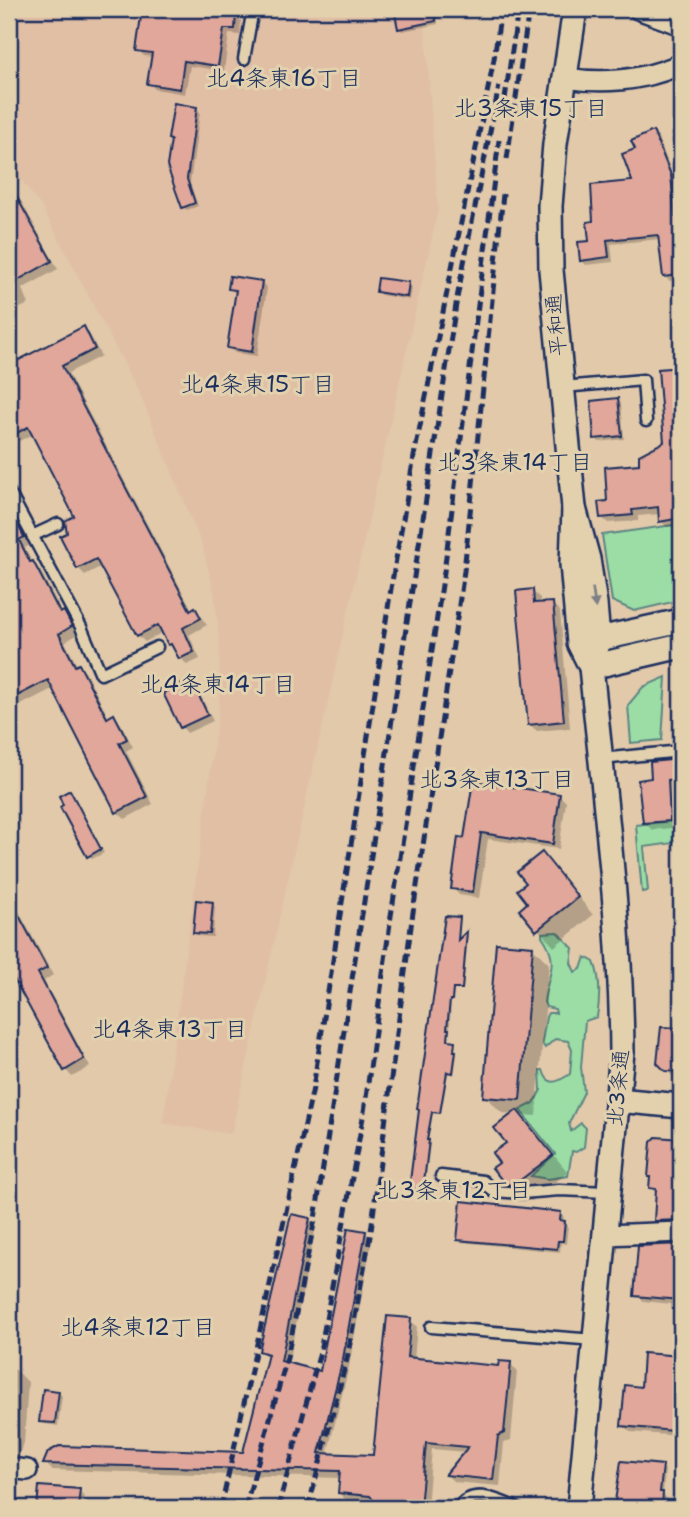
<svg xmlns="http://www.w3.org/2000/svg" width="690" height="1517" font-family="'Shantell Sans','Klee One',sans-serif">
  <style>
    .built { fill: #e1bfa5 }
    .green { fill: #9cdda6; stroke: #5c8682; stroke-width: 2 }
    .shadow { fill: #0003 }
    .building { fill: #e0a79a; stroke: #1b2f5e; stroke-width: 2 }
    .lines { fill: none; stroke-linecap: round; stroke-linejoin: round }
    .service-casing { stroke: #1b2f5e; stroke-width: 15 }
    .minor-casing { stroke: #1b2f5e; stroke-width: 24 }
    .tertiary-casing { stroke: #1b2f5e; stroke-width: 28 }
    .service { stroke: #e3d1ae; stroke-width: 10 }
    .minor { stroke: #e3d1ae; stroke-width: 19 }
    .tertiary { stroke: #e3d1ae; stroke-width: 23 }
    .rail { stroke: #1b2f5e; stroke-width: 5; stroke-dasharray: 10 5; stroke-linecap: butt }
    .oneway { fill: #7f8086 }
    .labels { text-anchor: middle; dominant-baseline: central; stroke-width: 6; stroke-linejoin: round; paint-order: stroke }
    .street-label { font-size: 21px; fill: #1b2f5e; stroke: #e3d1ae }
    .neighbourhood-label { font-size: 23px; fill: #1b2f5e; stroke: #e3d1ae }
  </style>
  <rect width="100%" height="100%" fill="#e2c9aa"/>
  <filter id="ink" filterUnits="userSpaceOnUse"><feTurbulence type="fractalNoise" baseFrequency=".0143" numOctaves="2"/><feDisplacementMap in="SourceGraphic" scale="14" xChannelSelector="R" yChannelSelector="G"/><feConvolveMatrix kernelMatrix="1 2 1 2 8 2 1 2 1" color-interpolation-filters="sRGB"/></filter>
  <g filter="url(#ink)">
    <path class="built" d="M9 9H424L438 210 231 1134 163 1123 219 707 220 646 214 591 202 545 139 392 43 209 9 164Z"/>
    <g class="green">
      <path d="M681 524V600L634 611 612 601 602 535Z"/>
      <path d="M666 677 662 740 631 743 628 705 643 687Z"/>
      <path d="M681 820V842L644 847 648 891 642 892 636 825Z"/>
      <path d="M557 932 573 948 571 963 575 972 581 969 585 957 594 962C601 979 600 999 597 1017L585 1021 581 1067 584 1092 569 1123 571 1131 581 1123 586 1128 584 1147 576 1152 572 1151 568 1176 548 1179 531 1176 555 1154 520 1110 534 1103 541 1090 540 1070H543C548 1088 558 1082 570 1074L572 1050 568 1041 555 1039 545 1048 542 1043 546 1017 548 1013H556L555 1009 546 1007 544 1002C547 975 561 963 542 936V933Z"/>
    </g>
    <g class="shadow">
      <path d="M144 9H233L232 14 241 21 240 35 229 34 224 71 190 66 185 94 155 89 149 83 153 57 144 56 138 50Z"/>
      <path d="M396 9H437L438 24 402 31 399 28Z"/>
      <path d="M196 108 200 112 190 183 198 206 187 210 183 207Z"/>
      <path d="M653 133 658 137 675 181 678 218 681 219V279L669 281 665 276 660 239 611 244 613 262 586 265 581 260 591 243 595 223 635 182 637 150Z"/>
      <path d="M9 179 58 269 22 289 29 304 9 313Z"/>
      <path d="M262 283 267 288 257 356 235 353 229 348 237 295 230 288Z"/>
      <path d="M409 284 412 288 410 300 381 295 378 292Z"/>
      <path d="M83 328 90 335 101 356 68 373 192 610 195 609 207 625 189 635 200 659 187 665 169 644 163 632 145 642 138 635 102 566 85 575 78 568 69 534 76 517 32 435 19 441 9 427V421L20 415 9 394V367Z"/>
      <path d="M681 370V525L667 527 661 521 660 514 638 516V521L608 523 601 517 609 502 641 466 666 443 660 371Z"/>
      <path d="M617 400 621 403 624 439 599 442 596 438Z"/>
      <path d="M9 516 20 524 30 545 25 548 32 562 40 570 63 614 71 621 78 634 65 642 78 667 86 673 109 719 114 716 121 724 133 747 126 751 153 804 125 819 117 812 54 688 9 711Z"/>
      <path d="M532 591 540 598 541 605 552 604 560 611 570 728 537 731 529 724Z"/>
      <path d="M190 682 196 687 213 721 187 733 182 727 166 694Z"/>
      <path d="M681 761V827L652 830 644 822 653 780 651 763Z"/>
      <path d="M70 792 104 853 92 859 66 806Z"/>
      <path d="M559 795 566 802 559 849 488 839 479 898 459 895 453 888 466 840Z"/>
      <path d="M542 855 558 871 593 915 554 947 521 910 530 903 528 883Z"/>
      <path d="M9 856 18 873 9 878Z"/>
      <path d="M9 900 17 908 53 975 44 981 90 1067 72 1077 65 1069 9 966Z"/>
      <path d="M212 903 215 907 213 937 198 936 195 932Z"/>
      <path d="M460 919 459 942 468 935 463 990H454L453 1001H451L449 1042 455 1044V1052L457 1055 454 1074 448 1073 441 1114 433 1112 428 1142 430 1144 424 1191 412 1190 410 1188Z"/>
      <path d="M532 947 549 964 536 1116 520 1115 568 1172 532 1201H524L506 1183 502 1163 514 1114 502 1113 485 1096Z"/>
      <path d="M663 1028 681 1030V1081L677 1080 659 1063Z"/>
      <path d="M657 1138 681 1140V1227H662L655 1220 657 1194 651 1188Z"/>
      <path d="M560 1214 564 1217 563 1222 568 1226 566 1244 561 1243 560 1252 462 1242 459 1239Z"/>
      <path d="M309 1219 316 1226 288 1364 321 1373 365 1232 372 1239 349 1367 327 1455 375 1456 410 1320 417 1327 414 1360 500 1368 510 1364 517 1371 511 1440 504 1442 500 1486 454 1482 447 1475 466 1452 432 1449 427 1508H382L377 1502 346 1500 339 1493 341 1478 52 1470 45 1463 244 1453 268 1358 261 1351Z"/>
      <path d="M681 1246V1305L643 1301 636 1295 639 1248Z"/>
      <path d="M674 1328 681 1329V1415L679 1436 630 1432 623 1425 642 1389 671 1357Z"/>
      <path d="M9 1366 17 1371 28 1382 24 1443 17 1459 9 1458V1392L18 1397 9 1386Z"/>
      <path d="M58 1392 62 1396 58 1426 45 1424 41 1421Z"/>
      <path d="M622 1463 662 1467 665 1470 663 1494 666 1497 665 1508H616Z"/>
      <path d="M41 1488 79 1491 84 1496 83 1508H39Z"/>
    </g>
    <g class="building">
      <path d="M142 9H227V11L236 13 235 29H224L218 66 184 61 180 89 147 84 152 53 136 51Z"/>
      <path d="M394 9H435L436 21 398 29Z"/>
      <path d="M174 103 197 107 187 179 195 203 182 208 167 166 171 140 168 139Z"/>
      <path d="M653 131 671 175 675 216H680L681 275 663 277 658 235 607 240 609 257 580 261 578 242 589 241 587 222 593 221 591 185 632 181 622 154 635 149 631 141Z"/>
      <path d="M9 183 52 261 9 285Z"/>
      <path d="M230 276 262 281 252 352 227 348 236 290 228 289Z"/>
      <path d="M378 278 409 282 407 297 376 292Z"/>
      <path d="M84 326 95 349 62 366 190 610 195 607 201 618 183 628 194 652 179 659 171 644 168 645 158 625 137 636 96 559 77 569 60 536 67 533 65 521 74 516 28 427 9 437V365Z"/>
      <path d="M681 367V518L659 522 658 507 632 510 633 515 600 518 598 502 607 501 605 467 639 464V455L664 442 658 369Z"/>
      <path d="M618 398 622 436 594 439 591 401Z"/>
      <path d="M9 507 24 537 19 540 30 562 33 561 60 613 64 611 72 626 59 634 75 666 79 664 107 718 114 714 127 739 119 743 147 797 116 813 48 680 9 700Z"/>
      <path d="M533 589 534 603 553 602 564 721 528 725 516 591Z"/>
      <path d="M191 679 208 715 180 728 163 693Z"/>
      <path d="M681 759V779L668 780 670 821 643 823 638 780 651 778 650 762Z"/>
      <path d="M473 781 560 794 553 844 481 833 473 892 451 889 458 837 464 838Z"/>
      <path d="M70 790 101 849 87 857 60 807 63 805 59 796Z"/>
      <path d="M542 852 578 897 536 931 519 910 527 903 517 890 526 883 517 872Z"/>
      <path d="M9 897 47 968 38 973 84 1059 64 1071 9 970Z"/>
      <path d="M196 900 213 902 210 934 193 933Z"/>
      <path d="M445 916 460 917 458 940 467 931 464 967 462 989H453L452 1000H450L447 1029H449L448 1040 455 1041 454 1051H456L453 1073 447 1072 440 1113 432 1112 427 1140H429L423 1190 409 1189 419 1110 417 1109Z"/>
      <path d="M496 943 533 946 520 1100 483 1097Z"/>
      <path d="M661 1027 681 1028V1072L665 1071 657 1063Z"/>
      <path d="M517 1110 553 1155 514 1185 505 1184 492 1168 499 1163 492 1153 506 1143 494 1128Z"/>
      <path d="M656 1137 681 1139V1220L654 1221 656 1189 649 1188 650 1177H648L651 1142Z"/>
      <path d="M461 1201 561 1212 560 1220 565 1221 563 1241H558L557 1249 457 1240Z"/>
      <path d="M291 1214 310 1218 281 1361 320 1371 348 1228 366 1231 343 1359 319 1453 373 1455 387 1316 411 1318 407 1357 498 1366 499 1361 511 1362 504 1433 498 1436 493 1480 445 1475 468 1447 426 1443 420 1508 378 1506 370 1496 338 1493 340 1471 43 1464 48 1452 59 1446 243 1452 268 1354 259 1351Z"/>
      <path d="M681 1244V1300L634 1296 638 1246Z"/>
      <path d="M643 1353 681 1356V1408H675L673 1431 621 1426 625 1385 641 1387Z"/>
      <path d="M43 1389 59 1391 55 1423 39 1422Z"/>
      <path d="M621 1461 663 1465 660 1492H663L662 1508H614Z"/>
      <path d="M39 1486 80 1489 78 1508H37Z"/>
    </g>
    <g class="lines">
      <defs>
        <g id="service">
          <path d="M244 59 253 9"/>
          <path d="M563 387 643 380 646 421"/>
          <path d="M9 492 81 627 101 674 157 647"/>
          <path d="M32 536 58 524"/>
          <path d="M601 759 681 751"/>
          <path d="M441 1176 483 1181 493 1191 522 1193 559 1190 608 1192"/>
          <path d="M431 1327 595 1340"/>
          <path d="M458 1508C473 1487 497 1500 517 1508"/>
        </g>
        <g id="minor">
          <path d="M638 9 681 25"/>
          <path d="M565 78C604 84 645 80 681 64"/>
          <path d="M605 1235 681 1232"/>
          <path d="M9 1468 27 1470"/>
        </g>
        <g id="tertiary">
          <path d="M575 9 555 144 550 206 551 270 574 508 572 564 579 643 591 667"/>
          <path d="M574 508 588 559 595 604 598 639 591 667C604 795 621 923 622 1052L579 1508"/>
          <path d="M585 642 681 621"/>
          <path d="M591 667 681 646"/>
          <path d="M617 1100 681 1106"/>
        </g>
      </defs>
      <use href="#service" class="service-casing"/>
      <use href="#minor" class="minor-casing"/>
      <use href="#tertiary" class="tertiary-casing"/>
      <use href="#service" class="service"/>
      <use href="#minor" class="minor"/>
      <use href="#tertiary" class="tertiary"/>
      <g class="rail">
        <path d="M505 99 518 9"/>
        <path d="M507 159 529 9"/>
        <path d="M221 1508 313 1088 393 576 415 451 494 59 501 9"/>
        <path d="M245 1508 287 1358 315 1219 457 298 499 86"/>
        <path d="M278 1508 320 1352 364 1112 391 916 444 572 499 140"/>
        <path d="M308 1508 347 1359 371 1231 412 919 464 571 503 194"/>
      </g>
    </g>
    <defs><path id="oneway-solid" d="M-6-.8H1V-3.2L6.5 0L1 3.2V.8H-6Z" transform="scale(1.75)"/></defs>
    <use class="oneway" href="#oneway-solid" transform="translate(594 598) rotate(82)"/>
  </g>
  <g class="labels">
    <g class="street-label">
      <text transform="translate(556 325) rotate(-95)">平和通</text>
      <text transform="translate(618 1088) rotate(-85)">北3条通</text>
    </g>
    <g class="neighbourhood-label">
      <text x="284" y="78">北4条東16丁目</text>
      <text x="531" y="108">北3条東15丁目</text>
      <text x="258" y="384">北4条東15丁目</text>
      <text x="515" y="462">北3条東14丁目</text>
      <text x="218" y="684">北4条東14丁目</text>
      <text x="497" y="779">北3条東13丁目</text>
      <text x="170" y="1029">北4条東13丁目</text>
      <text x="454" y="1190">北3条東12丁目</text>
      <text x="138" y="1327">北4条東12丁目</text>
    </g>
  </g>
  <rect width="690" height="1517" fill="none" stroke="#e3d1ae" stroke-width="35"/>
  <rect x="18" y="18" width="655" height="1482" fill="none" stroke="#1b2f5e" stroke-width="2.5" filter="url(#ink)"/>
</svg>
